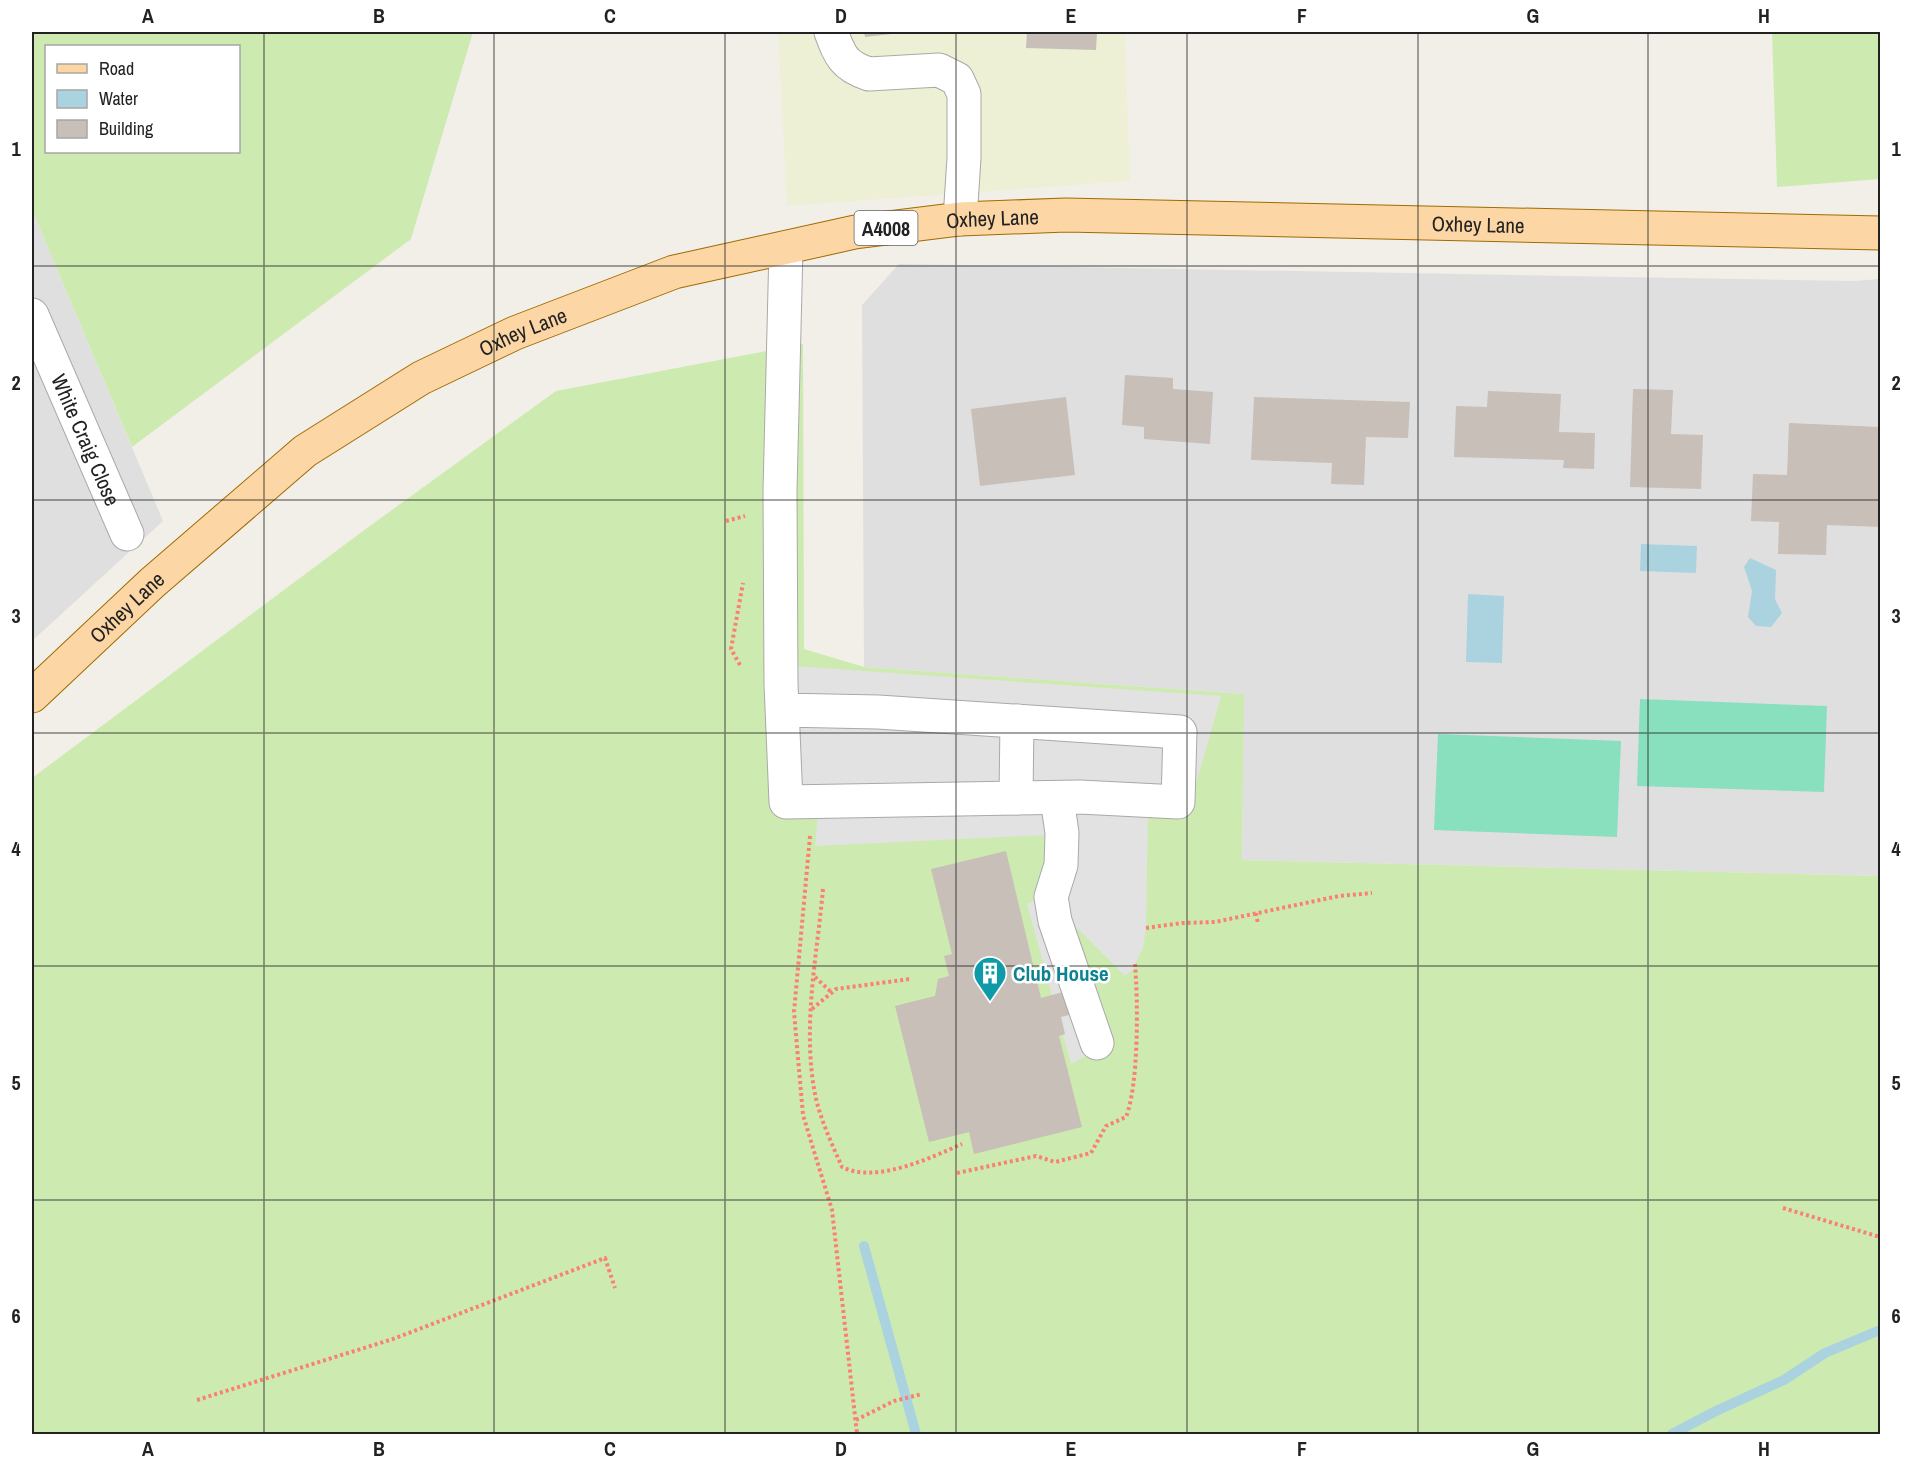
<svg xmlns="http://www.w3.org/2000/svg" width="1912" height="1466" font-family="'Archivo Narrow',sans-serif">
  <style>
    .residential { fill: #e0dfdf }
    .farmland { fill: #eef0d5 }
    .grass { fill: #cdebb0; fill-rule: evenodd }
    .pitch { fill: #88e0be }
    .parking { fill: #e2e2e2 }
    .water { fill: #aad3df }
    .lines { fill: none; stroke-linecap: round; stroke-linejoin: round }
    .stream { stroke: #aad3df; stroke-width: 10 }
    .building { fill: #c7bfb8 }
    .minor-casing { stroke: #a9a9a9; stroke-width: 35 }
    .major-casing { stroke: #a06b00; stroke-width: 35 }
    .path { stroke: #fa8072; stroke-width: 4; stroke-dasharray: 3 3; stroke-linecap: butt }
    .minor { stroke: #fff; stroke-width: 33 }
    .major { stroke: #fcd6a4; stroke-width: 33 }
    .grid { fill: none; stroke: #222; stroke-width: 1.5; stroke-opacity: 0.55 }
    .labels { text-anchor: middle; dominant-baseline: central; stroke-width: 5; stroke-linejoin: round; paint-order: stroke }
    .shield { fill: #fff; stroke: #646464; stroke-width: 1.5 }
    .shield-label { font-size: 20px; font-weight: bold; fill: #222 }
    .street-label { font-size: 21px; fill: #222; stroke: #fff }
    .culture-label { font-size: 21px; font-weight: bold; fill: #0d838f; stroke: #fff; text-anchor: start }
    .neatline { fill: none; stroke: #222; stroke-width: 2 }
    .grid-label { font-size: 20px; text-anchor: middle; font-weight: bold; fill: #222 }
  </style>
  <rect width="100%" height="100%" fill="#f2efe9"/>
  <g class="residential">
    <path d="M32 210 163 521 32 641Z"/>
    <path d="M899 264 1853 281 1880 279V876L1242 860 1243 694 864 667 862 305Z"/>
  </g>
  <path class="farmland" d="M778 32H1125L1130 181 787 206Z"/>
  <g class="grass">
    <path d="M32 32H473L411 239 132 447 32 210ZM46 46H238V152H46Z"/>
    <path d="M1772 32H1880V179L1777 187Z"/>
    <path d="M803 344 804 649 864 667 1244 694 1242 860 1880 876V1434H32V778L363 531 556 391Z"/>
  </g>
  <g class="pitch">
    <path d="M1640 699 1827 706 1824 792 1637 786Z"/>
    <path d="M1438 734 1621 741 1617 837 1434 830Z"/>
  </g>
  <path class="parking" d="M793 666 1221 696 1186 818 1148 809 1146 928 1143 948 1133 969 1125 976 1070 921 1112 1042 1071 1064 1027 904 1041 898 1053 850 1046 835 815 846 818 816 797 802Z"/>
  <g class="water">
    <path d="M1641 544 1697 546 1696 573 1640 571Z"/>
    <path d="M1750 558 1776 570 1775 599 1782 613 1771 627 1756 626 1748 617 1752 591 1744 567Z"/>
    <path d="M1468 594 1504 596 1502 663 1466 662Z"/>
  </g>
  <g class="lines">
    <g class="stream">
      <path d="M864 1246 916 1434"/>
      <path d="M1672 1434 1716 1411 1784 1380 1825 1353 1880 1330"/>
    </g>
  </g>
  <g class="building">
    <path d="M864 32H900V33L865 37Z"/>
    <path d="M1027 32H1097L1096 50 1026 48Z"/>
    <path d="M1125 375 1173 378V389L1213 392 1210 444 1144 439V427L1122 425Z"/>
    <path d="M1633 389 1673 390 1671 434 1703 435 1701 489 1630 487Z"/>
    <path d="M1488 391 1561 394 1559 432 1595 433 1594 469 1563 468 1564 460 1454 457 1456 406 1487 407Z"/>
    <path d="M1066 397 1075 475 980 486 971 409Z"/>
    <path d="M1254 397 1410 402 1408 438 1366 437 1364 485 1331 484 1332 463 1251 460Z"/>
    <path d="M1789 423 1880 427V527L1827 525 1826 555 1778 554 1779 522 1751 521 1753 474 1787 475Z"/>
    <path d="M1006 851 1041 998 1067 991 1073 1014 1061 1017 1065 1034 1059 1036 1082 1127 974 1154 969 1132 929 1142 895 1006 935 996 938 979 949 976 944 956 952 954 931 869Z"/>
  </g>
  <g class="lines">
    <defs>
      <g id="minor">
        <path d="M831 32C840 56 844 66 869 74L939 70 957 79 964 94V158L960 219"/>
        <path id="s1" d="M32 315 127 534"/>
        <path d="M782 710 878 712 1180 732 1178 802 1080 797 786 802 781 684 780 491 786 248"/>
        <path d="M1016 798 1017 721"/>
        <path d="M1057 798 1062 833 1061 865 1051 897 1055 921 1097 1043"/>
      </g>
      <g id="major">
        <path id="s2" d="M32 696 152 583 305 451 421 378 515 333 674 272 855 232 960 219 1066 215 1880 233"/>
      </g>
    </defs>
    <use href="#minor" class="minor-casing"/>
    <use href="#major" class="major-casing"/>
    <g class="path">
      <path d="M726 521 745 516"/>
      <path d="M740 665 731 649 743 583"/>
      <path d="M810 836 794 1012 803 1115 832 1210 857 1434"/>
      <path d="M823 889C817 956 802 1027 815 1094 820 1119 832 1144 842 1167 876 1184 930 1158 962 1144"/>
      <path d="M1256 913 1258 924"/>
      <path d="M1146 928 1182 923 1215 922 1339 896 1372 893"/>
      <path d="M815 977 831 992"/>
      <path d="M812 1009 836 989 910 979"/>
      <path d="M957 1173 1036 1156 1055 1162 1091 1153 1106 1126 1126 1117C1139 1084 1138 1000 1135 964"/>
      <path d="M1783 1208 1880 1237"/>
      <path d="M197 1400 393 1339 605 1258 615 1288"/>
      <path d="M856 1420 894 1401 922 1394"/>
    </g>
    <use href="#minor" class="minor"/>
    <use href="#major" class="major"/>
  </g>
  <path class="grid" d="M264 32V1434M494 32V1434M725 32V1434M956 32V1434M1187 32V1434M1418 32V1434M1648 32V1434M32 266H1880M32 500H1880M32 733H1880M32 966H1880M32 1200H1880"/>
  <defs>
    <symbol id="building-pin" viewBox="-11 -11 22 30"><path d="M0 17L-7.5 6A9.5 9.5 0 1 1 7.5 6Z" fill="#0f9aa8" stroke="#fff"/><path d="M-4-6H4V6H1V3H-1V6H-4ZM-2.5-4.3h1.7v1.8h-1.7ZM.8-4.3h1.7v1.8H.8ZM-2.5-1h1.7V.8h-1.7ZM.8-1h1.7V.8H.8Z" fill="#fff"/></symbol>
  </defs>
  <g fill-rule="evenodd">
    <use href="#building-pin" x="971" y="954" width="38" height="52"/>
  </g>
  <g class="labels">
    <rect class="shield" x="854.5" y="211" width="63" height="34" rx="4.5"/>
    <g class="shield-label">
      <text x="886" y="228">A4008</text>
    </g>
    <g class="street-label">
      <text stroke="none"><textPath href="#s2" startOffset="1102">Oxhey Lane</textPath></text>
      <text stroke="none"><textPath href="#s2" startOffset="1588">Oxhey Lane</textPath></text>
      <text stroke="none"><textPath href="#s2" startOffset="616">Oxhey Lane</textPath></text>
      <text stroke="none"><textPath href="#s1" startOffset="136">White Craig Close</textPath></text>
      <text stroke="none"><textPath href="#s2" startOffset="130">Oxhey Lane</textPath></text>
    </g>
    <g class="culture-label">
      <text x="1013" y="973">Club House</text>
    </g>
  </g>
  <rect width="1912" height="1466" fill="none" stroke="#ffffff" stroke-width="66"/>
  <rect x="45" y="45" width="195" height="108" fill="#ffffff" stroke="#a7a7a7" stroke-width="1.5"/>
  <rect x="57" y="64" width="30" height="9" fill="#fcd6a4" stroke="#a7a7a7" stroke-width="1.5"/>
  <text x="99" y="75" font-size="18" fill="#222222">Road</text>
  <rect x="57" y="90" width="30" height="18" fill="#aad3df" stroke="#a7a7a7" stroke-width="1.5"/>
  <text x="99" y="105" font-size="18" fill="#222222">Water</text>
  <rect x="57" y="120" width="30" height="18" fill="#c7bfb8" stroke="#a7a7a7" stroke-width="1.5"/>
  <text x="99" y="135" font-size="18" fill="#222222">Building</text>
  <rect x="33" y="33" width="1846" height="1400" class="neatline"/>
  <g class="grid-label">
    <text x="148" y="23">A</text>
    <text x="379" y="23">B</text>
    <text x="610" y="23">C</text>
    <text x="841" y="23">D</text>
    <text x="1071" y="23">E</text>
    <text x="1302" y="23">F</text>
    <text x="1533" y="23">G</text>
    <text x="1764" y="23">H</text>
    <text x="16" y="156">1</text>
    <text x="1896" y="156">1</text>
    <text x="16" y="390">2</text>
    <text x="1896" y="390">2</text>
    <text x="16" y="623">3</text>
    <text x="1896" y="623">3</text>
    <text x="16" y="856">4</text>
    <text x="1896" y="856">4</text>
    <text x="16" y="1090">5</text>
    <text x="1896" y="1090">5</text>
    <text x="16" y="1323">6</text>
    <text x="1896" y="1323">6</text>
    <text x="148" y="1456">A</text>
    <text x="379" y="1456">B</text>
    <text x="610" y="1456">C</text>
    <text x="841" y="1456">D</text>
    <text x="1071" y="1456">E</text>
    <text x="1302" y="1456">F</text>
    <text x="1533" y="1456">G</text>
    <text x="1764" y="1456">H</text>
  </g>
</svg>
